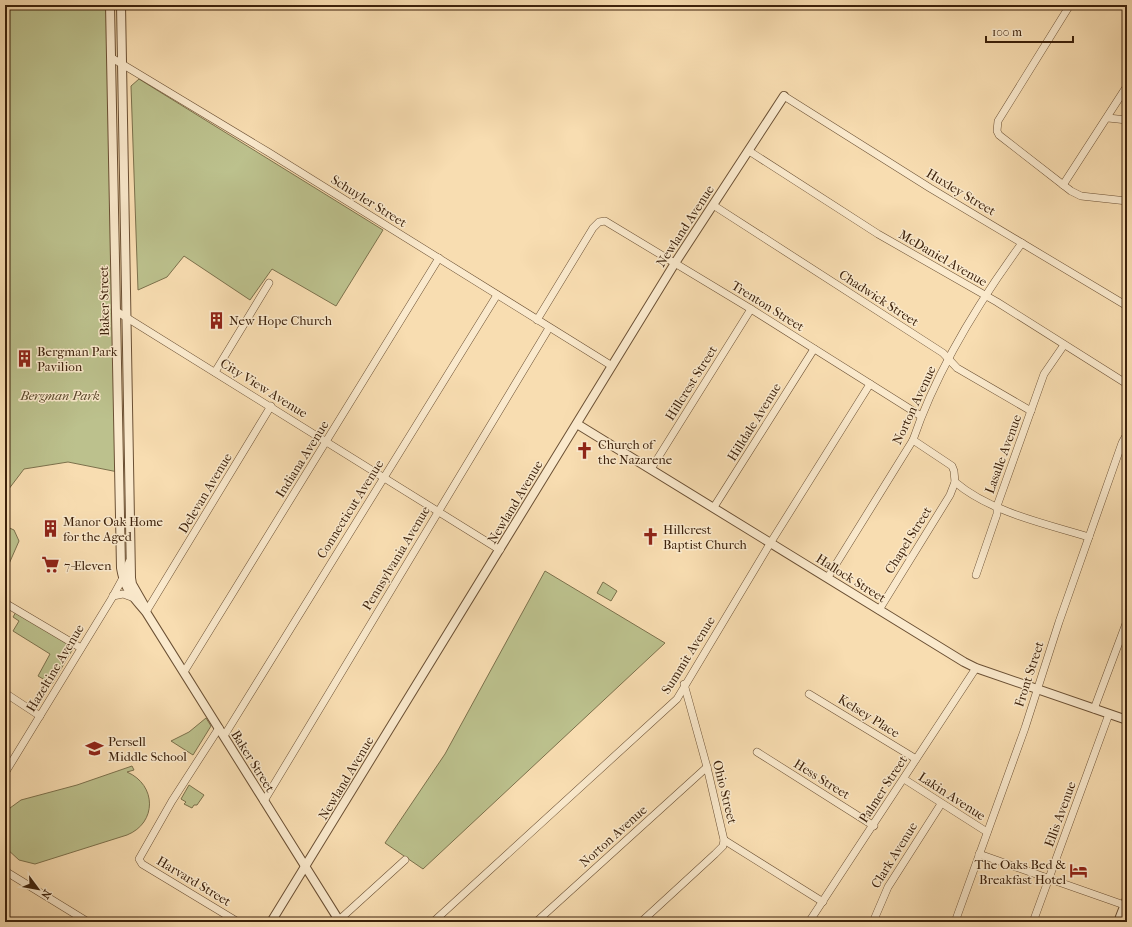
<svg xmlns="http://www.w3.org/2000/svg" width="1132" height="927" font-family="'IM FELL French Canon',serif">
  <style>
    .green { fill: #bcc18d; stroke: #7c714c }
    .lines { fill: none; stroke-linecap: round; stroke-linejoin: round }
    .minor-casing { stroke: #6b5034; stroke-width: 8 }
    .tertiary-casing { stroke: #6b5034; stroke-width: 10 }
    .minor { stroke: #fae9cc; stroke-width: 7 }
    .tertiary { stroke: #fae9cc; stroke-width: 8 }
    .labels { text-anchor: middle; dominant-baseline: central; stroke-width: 3; stroke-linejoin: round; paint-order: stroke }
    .street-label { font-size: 13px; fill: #3c210b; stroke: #fae9cc }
    .poi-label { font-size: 13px; fill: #3c210b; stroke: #fae9cc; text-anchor: start }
    .park-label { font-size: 13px; font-style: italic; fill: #5c492c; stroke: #fae9cc }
  </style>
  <rect width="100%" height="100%" fill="#f8ddb1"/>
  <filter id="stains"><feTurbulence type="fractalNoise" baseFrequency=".005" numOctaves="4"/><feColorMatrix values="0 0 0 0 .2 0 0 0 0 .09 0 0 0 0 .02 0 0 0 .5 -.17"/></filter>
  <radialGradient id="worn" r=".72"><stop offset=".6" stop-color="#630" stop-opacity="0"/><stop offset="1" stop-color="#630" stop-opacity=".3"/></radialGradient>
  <g class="green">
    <path d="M5 5H109L118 472 68 462 24 469 5 494Z"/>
    <path d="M139 79 383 230 336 306 272 269 250 300 184 256 167 277 138 290 131 86Z"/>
    <path d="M5 526 14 530 19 541 5 573Z"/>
    <path d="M545 571 665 643 423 869 385 843 445 754Z"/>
    <path d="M603 582 617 591 611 601 597 593Z"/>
    <path d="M16 612 74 647 52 684 38 676 50 654 13 631 19 621 13 617Z"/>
    <path d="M206 718 211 726 193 755 171 741 189 732Z"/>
    <path d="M132 766 134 770 127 772C157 785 157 823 127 835L35 864 19 860 6 848 5 815 10 808 21 800 77 785Z"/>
    <path d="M189 785 204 795 197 805H194L192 808 184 804 186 802 181 799Z"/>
  </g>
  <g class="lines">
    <defs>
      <g id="minor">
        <path d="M1070 5 998 121 997 131 999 135 1071 191 1081 196 1127 201"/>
        <path d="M112 58 268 152 612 366"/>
        <path d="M784 96 930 188 1127 306"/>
        <path d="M1108 118 1127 120"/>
        <path d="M749 151 878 234 997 302 1127 384"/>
        <path d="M1063 185 1127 86"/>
        <path d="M713 205 943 353 957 368 1031 411"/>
        <path d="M116 311 500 550"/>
        <path d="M537 320 593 228 599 222 605 221 751 309 921 416"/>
        <path d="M215 372 269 283"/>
        <path d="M913 440 952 466 954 471 955 482C990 512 1046 524 1089 537"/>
        <path d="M651 469 751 309"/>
        <path d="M714 507 814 349"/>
        <path d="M976 575 997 514V506L1044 374 1064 345"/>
        <path d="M828 577 913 440C937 369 978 303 1022 243"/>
        <path d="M113 596 123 594 134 598"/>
        <path d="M5 603 81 648"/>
        <path d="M879 610 950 495 955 482"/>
        <path d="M146 612 271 406"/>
        <path d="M184 672 439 258"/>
        <path d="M684 684 707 767 724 840 823 902"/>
        <path d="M5 693 40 716"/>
        <path d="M809 694 916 759"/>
        <path d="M1094 709 1127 621"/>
        <path d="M219 728 172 801 139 859 142 864 238 922"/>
        <path d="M224 736 497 295"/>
        <path d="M757 752 874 826"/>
        <path d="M5 773 112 598 124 576 129 562"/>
        <path d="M904 779 987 832"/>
        <path d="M264 801 549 328"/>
        <path d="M979 854 1127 906"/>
        <path d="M5 871 88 922"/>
        <path d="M339 920 405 860"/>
        <path d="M433 922 677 699 771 542 870 384"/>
        <path d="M536 922 707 767"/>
        <path d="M641 922 715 854 723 846 724 840"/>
        <path d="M809 922 976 668"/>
        <path d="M873 922 888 887 941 804"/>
        <path d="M955 922 1025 728 1059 622 1122 443 1127 434"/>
        <path d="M1033 922 1109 714"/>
      </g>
      <g id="tertiary">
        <path d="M110 5 121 568C125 591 132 595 146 612L340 922"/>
        <path d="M121 5 131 578 132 584 144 605"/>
        <path d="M577 424 964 662 976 668 1127 720"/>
        <path d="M271 922 675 263 784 96"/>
        <path d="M1118 922 1127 899"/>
      </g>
    </defs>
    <use href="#minor" class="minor-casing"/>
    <use href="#tertiary" class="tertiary-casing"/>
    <use href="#minor" class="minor"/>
    <use href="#tertiary" class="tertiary"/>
  </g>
  <defs>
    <symbol id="building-bare" viewBox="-9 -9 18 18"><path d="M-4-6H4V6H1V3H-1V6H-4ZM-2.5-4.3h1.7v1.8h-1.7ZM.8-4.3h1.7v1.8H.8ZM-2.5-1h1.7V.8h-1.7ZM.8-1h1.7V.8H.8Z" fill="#8f2418" stroke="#fae9cc" stroke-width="2.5" paint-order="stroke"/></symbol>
    <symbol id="church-bare" viewBox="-9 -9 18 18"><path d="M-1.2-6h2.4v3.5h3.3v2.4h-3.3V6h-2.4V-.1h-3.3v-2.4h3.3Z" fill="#8f2418" stroke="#fae9cc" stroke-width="2.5" paint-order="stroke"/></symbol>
    <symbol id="supermarket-bare" viewBox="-9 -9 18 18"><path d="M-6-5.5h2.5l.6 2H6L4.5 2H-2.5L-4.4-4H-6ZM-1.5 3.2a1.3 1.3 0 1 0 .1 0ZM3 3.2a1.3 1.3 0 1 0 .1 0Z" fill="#8f2418" stroke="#fae9cc" stroke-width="2.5" paint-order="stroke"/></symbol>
    <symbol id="school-bare" viewBox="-9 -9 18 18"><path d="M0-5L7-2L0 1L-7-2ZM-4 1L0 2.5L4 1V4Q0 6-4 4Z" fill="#8f2418" stroke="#fae9cc" stroke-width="2.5" paint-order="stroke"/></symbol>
    <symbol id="hotel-bare" viewBox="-9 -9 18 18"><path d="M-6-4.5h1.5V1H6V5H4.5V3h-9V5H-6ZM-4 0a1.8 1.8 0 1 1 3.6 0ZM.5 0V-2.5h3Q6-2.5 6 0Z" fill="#8f2418" stroke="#fae9cc" stroke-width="2.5" paint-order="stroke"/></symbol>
  </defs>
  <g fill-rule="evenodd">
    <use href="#building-bare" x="204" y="308" width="25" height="25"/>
    <use href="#building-bare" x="12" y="346" width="25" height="25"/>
    <use href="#church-bare" x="572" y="438" width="25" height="25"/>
    <use href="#building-bare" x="38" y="516" width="25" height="25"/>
    <use href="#church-bare" x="638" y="524" width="25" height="25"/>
    <use href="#supermarket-bare" x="38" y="552" width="25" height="25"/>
    <use href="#school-bare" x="82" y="736" width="25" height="25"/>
    <use href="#hotel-bare" x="1066" y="858" width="25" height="25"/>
  </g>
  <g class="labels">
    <g class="street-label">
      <text transform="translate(961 192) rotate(31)">Huxley Street</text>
      <text transform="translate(369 201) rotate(32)">Schuyler Street</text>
      <text transform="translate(685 226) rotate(-57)">Newland Avenue</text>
      <text transform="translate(943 258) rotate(30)">McDaniel Avenue</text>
      <text transform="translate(879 298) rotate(33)">Chadwick Street</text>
      <text transform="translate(104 301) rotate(-91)">Baker Street</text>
      <text transform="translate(768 306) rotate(32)">Trenton Street</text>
      <text transform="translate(691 383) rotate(-58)">Hillcrest Street</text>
      <text transform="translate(264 388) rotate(32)">City View Avenue</text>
      <text transform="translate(914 405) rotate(-65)">Norton Avenue</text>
      <text transform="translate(754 422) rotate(-58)">Hilldale Avenue</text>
      <text transform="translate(1003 454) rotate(-70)">Lasalle Avenue</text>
      <text transform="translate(302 459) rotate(-58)">Indiana Avenue</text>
      <text transform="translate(205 493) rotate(-59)">Delevan Avenue</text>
      <text transform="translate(515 502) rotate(-59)">Newland Avenue</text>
      <text transform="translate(350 509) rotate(-58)">Connecticut Avenue</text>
      <text transform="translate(908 540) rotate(-58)">Chapel Street</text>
      <text transform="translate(396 558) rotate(-59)">Pennsylvania Avenue</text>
      <text transform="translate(851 578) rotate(32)">Hallock Street</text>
      <text transform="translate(688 655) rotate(-58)">Summit Avenue</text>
      <text transform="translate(55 668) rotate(-59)">Hazeltine Avenue</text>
      <text transform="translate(1029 674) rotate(-72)">Front Street</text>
      <text transform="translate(869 716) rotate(32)">Kelsey Place</text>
      <text transform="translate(253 761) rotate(58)">Baker Street</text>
      <text transform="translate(346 778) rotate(-59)">Newland Avenue</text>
      <text transform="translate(822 779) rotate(32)">Hess Street</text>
      <text transform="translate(883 789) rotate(-57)">Palmer Street</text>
      <text transform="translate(725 792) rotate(76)">Ohio Street</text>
      <text transform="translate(952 796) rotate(33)">Lakin Avenue</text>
      <text transform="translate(1060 814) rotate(-70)">Ellis Avenue</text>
      <text transform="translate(613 836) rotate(-42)">Norton Avenue</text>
      <text transform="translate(894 855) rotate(-58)">Clark Avenue</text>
      <text transform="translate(194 881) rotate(31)">Harvard Street</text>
    </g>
    <g class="poi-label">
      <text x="229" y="320">New Hope Church</text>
      <text x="37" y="351">Bergman Park<tspan x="37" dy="15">Pavilion</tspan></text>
      <text x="598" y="444">Church of<tspan x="598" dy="15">the Nazarene</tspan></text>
      <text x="63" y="521">Manor Oak Home<tspan x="63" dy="15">for the Aged</tspan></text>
      <text x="663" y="529">Hillcrest<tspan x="663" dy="15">Baptist Church</tspan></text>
      <text x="64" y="565">7-Eleven</text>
      <text x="108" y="741">Persell<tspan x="108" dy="15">Middle School</tspan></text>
      <text x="1066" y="864" text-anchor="end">The Oaks Bed &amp;<tspan x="1066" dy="15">Breakfast Hotel</tspan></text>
    </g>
    <g class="park-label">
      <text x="60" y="395">Bergman Park</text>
    </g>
  </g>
  <rect width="1132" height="927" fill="none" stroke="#f8ddb1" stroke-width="20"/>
  <rect x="6" y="6" width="1120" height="915" fill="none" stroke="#3c210b" stroke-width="2"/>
  <rect x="10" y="10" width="1112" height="907" fill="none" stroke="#3c210b"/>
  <g transform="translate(38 889) rotate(122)" stroke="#fae9cc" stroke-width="3" paint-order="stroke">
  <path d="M0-3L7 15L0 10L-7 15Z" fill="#3c210b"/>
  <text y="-6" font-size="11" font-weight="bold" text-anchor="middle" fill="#3c210b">N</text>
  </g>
  <path d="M986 36v6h87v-6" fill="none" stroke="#3c210b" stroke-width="2"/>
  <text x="992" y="36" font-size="12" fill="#3c210b" stroke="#fae9cc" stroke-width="3" paint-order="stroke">100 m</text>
  <rect width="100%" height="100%" filter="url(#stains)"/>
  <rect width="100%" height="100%" fill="url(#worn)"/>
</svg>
